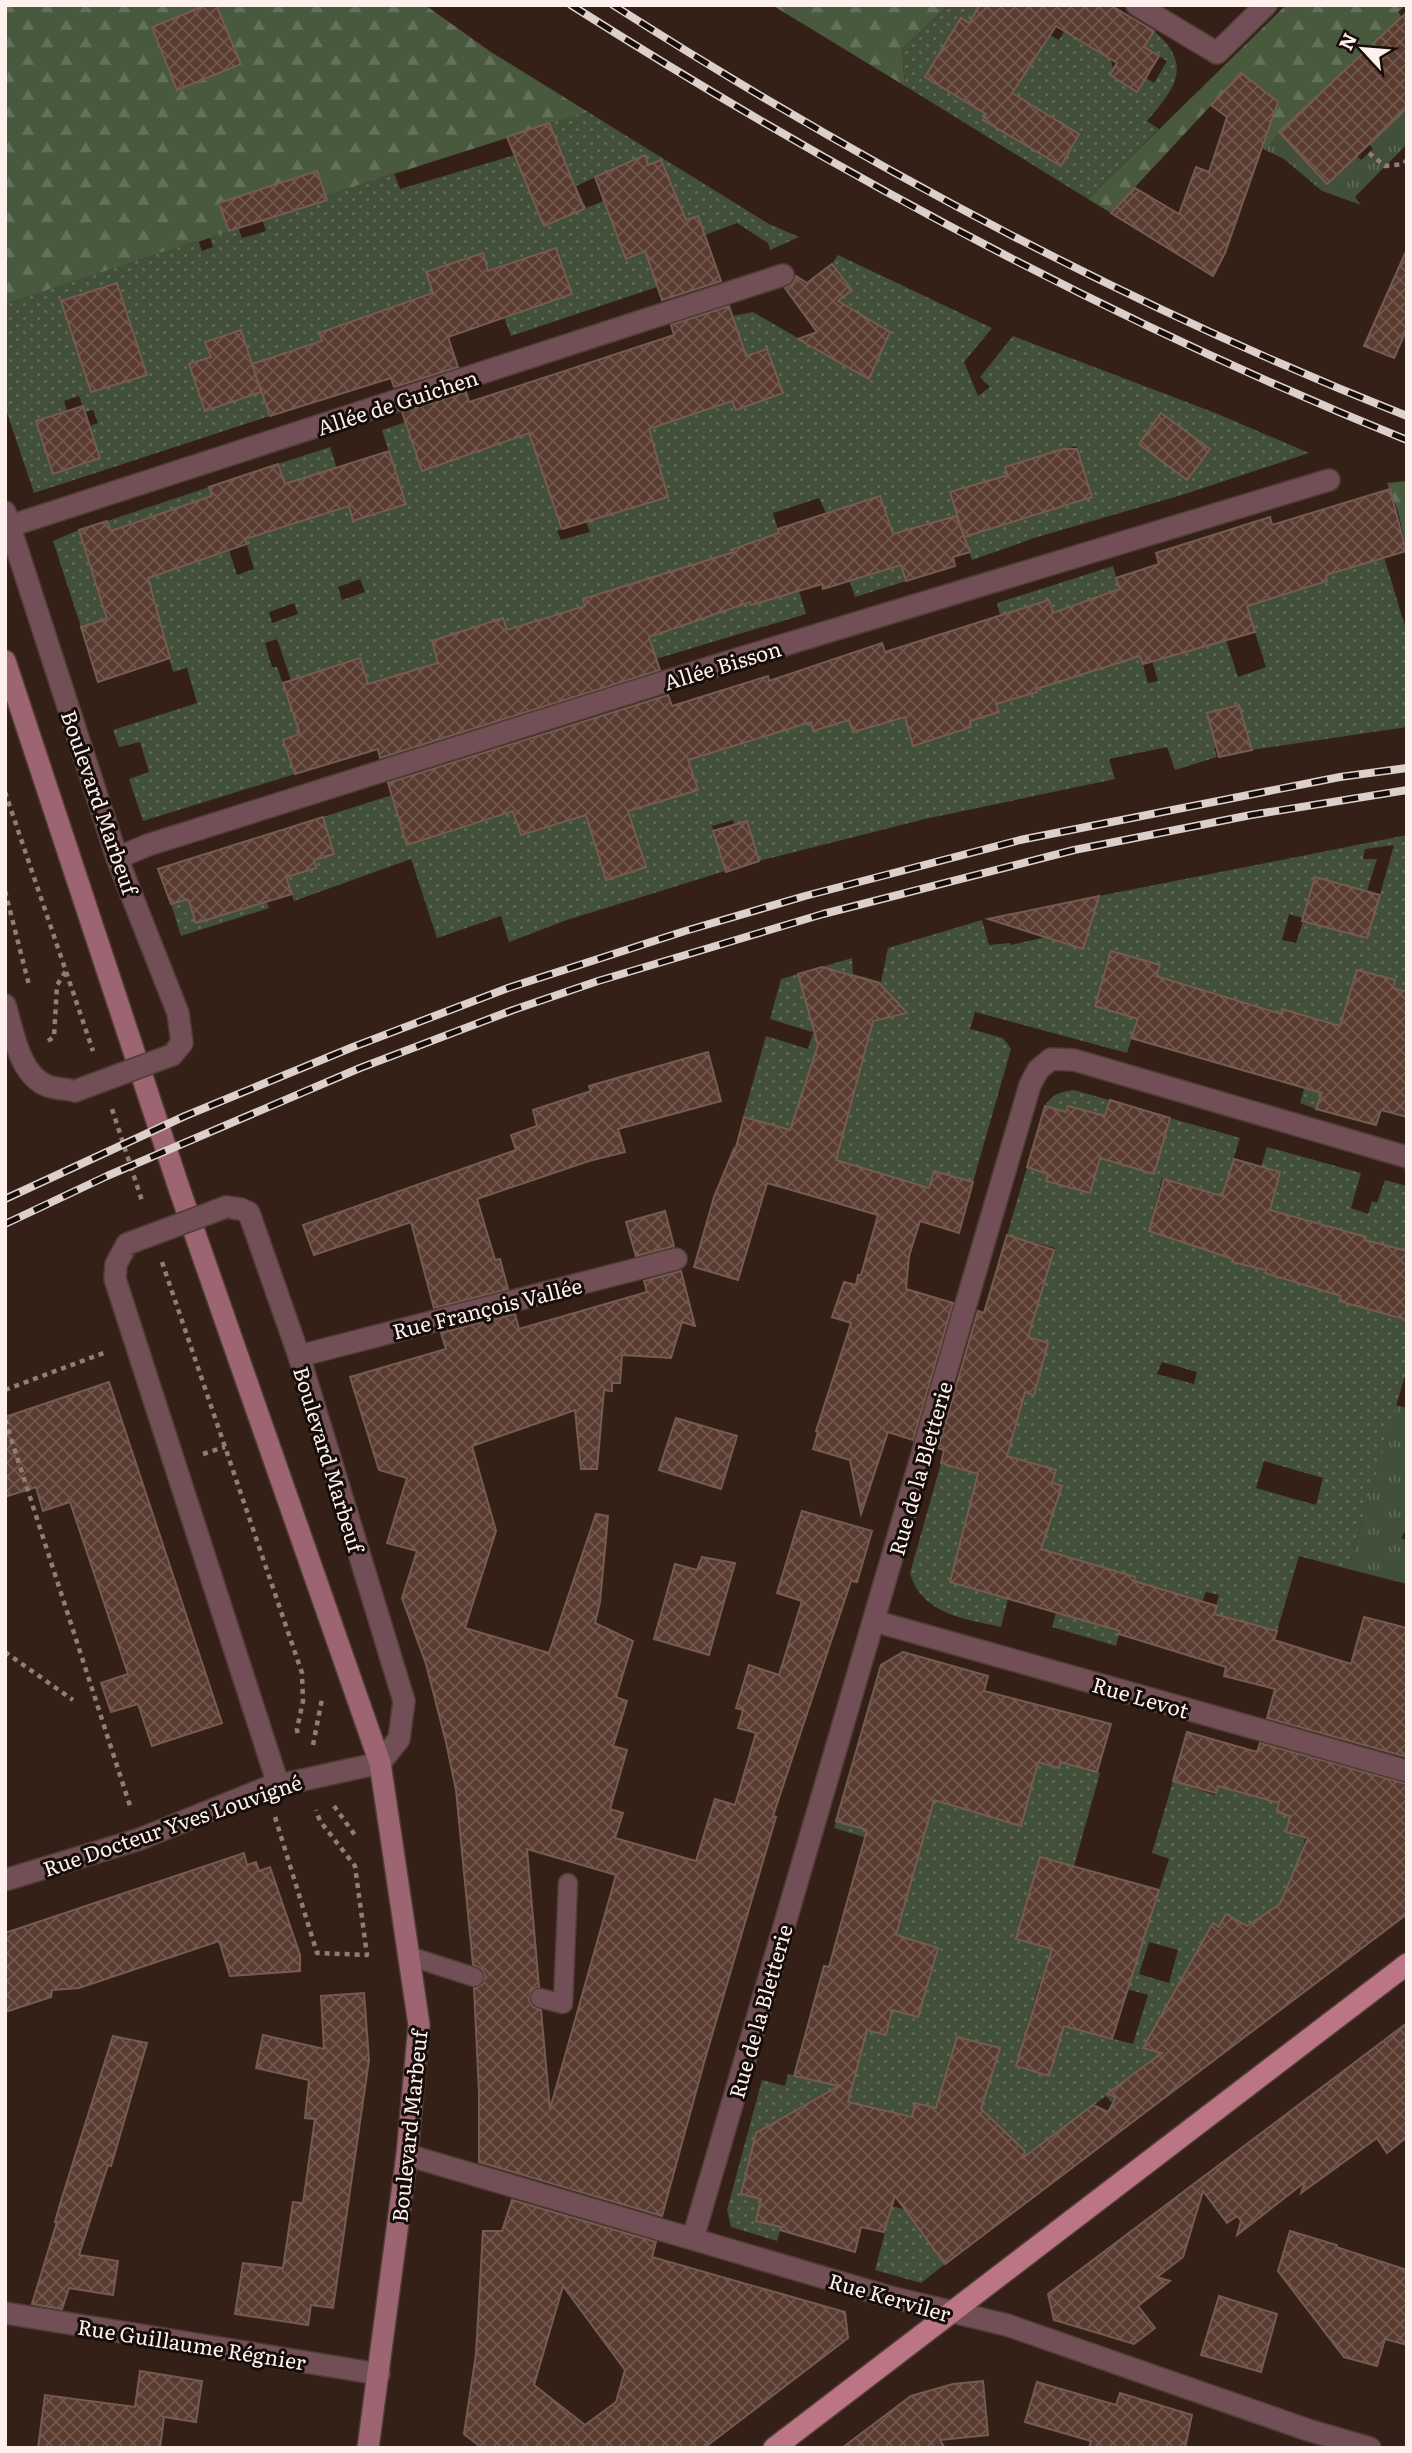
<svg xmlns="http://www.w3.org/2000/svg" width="1412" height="2453" font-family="Literata,serif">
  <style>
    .grass { fill: url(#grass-tufts) }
    .forest { fill: url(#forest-firs) }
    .garden { fill: url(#garden-dots); fill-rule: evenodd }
    .building { fill: url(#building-cross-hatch); stroke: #755b52; stroke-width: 2; fill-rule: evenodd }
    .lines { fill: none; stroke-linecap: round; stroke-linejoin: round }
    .lane-casing { stroke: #513d36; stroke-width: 21 }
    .street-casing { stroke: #513d36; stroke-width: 24 }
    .secondary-casing { stroke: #513d36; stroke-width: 24 }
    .primary-casing { stroke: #513d36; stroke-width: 24 }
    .path { stroke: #8f7d77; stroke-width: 4.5; stroke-dasharray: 5 5; stroke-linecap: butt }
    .lane { stroke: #724f56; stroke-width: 18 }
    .street { stroke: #724f56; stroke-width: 21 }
    .secondary { stroke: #9c6571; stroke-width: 21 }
    .primary { stroke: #bc7585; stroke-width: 21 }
    .rail-casing { stroke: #ddcfca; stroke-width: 8 }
    .rail { stroke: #160d09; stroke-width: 5; stroke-dasharray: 16; stroke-linecap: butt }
    .street-bridge-casing { stroke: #513d36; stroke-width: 24; stroke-linecap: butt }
    .street-bridge { stroke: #724f56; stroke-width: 21 }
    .labels { text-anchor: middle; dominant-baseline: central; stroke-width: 6; stroke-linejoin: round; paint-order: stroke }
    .street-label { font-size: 21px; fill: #fef1ed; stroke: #160d09 }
  </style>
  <defs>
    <pattern id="grass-tufts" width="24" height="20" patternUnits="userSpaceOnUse" patternTransform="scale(1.75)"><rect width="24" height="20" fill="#424f39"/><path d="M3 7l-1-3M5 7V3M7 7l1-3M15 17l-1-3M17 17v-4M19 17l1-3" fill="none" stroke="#5e6956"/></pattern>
    <pattern id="forest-firs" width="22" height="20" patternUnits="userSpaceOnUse" patternTransform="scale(1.75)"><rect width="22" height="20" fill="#49593e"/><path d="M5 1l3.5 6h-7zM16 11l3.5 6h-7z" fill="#64715a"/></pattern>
    <pattern id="garden-dots" width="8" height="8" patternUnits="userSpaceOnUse" patternTransform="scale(1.75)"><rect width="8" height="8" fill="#424f39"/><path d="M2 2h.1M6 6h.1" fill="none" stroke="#5e6956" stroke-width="1.8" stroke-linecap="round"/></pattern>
    <pattern id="building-cross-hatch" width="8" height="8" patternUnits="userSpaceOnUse" patternTransform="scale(1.75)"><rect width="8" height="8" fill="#593b30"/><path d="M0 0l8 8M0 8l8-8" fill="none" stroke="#72584e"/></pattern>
  </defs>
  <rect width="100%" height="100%" fill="#352018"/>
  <g class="grass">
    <path d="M1407 108V144L1355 197 1361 205 1322 191 1284 159 1265 150 1279 132 1357 156 1361 160 1373 149 1369 144Z"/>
    <path d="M1396 1405 1407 1408V1528L1401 1538 1407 1541V1584L1348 1569Z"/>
  </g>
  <g class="forest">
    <path d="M5 5H425L491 52 588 112 325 196 317 171 266 188 275 217 5 304Z"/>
    <path d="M772 5H948L902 49 905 86Z"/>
    <path d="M1286 5H1406L1398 12 1402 17 1279 132 1265 150 1242 128 1241 73 1111 213 1088 199Z"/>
    <path d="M1407 481V552L1398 511 1387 483Z"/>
  </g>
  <g class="garden">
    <path d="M948 5H980L969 23 961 18 926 77 993 102 983 120 1061 166 1079 134 1003 87 1027 70 1050 35 1059 40 1081 5 1127 15 1103 55 1111 60 1113 69 1110 75 1137 92 1146 78 1154 83 1167 61 1144 47 1154 31C1193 64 1176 88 1147 121L1159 129 1088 199 905 86 902 49Z"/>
    <path d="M588 112 769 224 799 237 770 250 768 243 737 223 705 235 698 216 686 220 684 215 616 232 626 259 645 251 657 287 511 336 504 317 572 294 556 248 524 259 496 294 483 254 433 293 320 333 324 347 305 346 252 364 241 330 206 341 211 357 189 364 205 411 262 392 270 416 34 493 5 407V304L198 240 202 251 213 247 210 237 238 227 242 238 266 231 262 219 326 200 325 196 394 173 400 189 515 155 542 221 571 188 576 186 571 178 543 154 559 147 549 123ZM644 155 648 165 667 175 586 208 576 186ZM117 283 135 339 79 357 62 301ZM79 396 85 412 93 410 98 423 90 426 100 458 54 473 36 422 67 411 64 401Z"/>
    <path d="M838 255 992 328 964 362 978 396 990 387 980 377 1013 336 1218 414 1309 453 1185 494 1034 538 972 560 964 537 1091 497 1076 446 1006 467 1008 475 950 492 957 515 893 534 880 496 826 513 819 498 773 513 779 533 733 549 799 591 806 614 656 659 629 639 612 589 583 599 590 621 507 630 502 618 432 641 455 723 412 680 410 672 392 677 378 714 360 658 295 692 277 639 265 643 272 667H277L289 701 308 731 283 740 295 774 143 821 129 779 149 772 140 742 119 747 113 730 197 703 187 668 173 672 155 604 81 627 53 541 79 530 97 587 156 516 111 531 107 521 209 487 237 575 254 569 245 539 349 506 353 521 405 504 382 430 406 422 498 444 482 397 508 389 518 422 536 416 524 383 547 376 568 441 603 394 592 362 620 354 730 396 736 410 783 393 746 356 733 316 753 312 869 379 877 360 886 330 850 308 841 315 834 305 852 290 832 264ZM543 474 599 518 586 522 590 532 561 540 557 531 562 529ZM664 485 668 497 621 511ZM360 579 365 592 342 600 338 587ZM294 603 298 614 272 623 269 612Z"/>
    <path d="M330 447 337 469 285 484 278 464Z"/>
    <path d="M1194 541 1209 645 1226 640 1238 677 1266 667 1243 595 1293 591 1327 581 1325 574 1384 557 1407 633V727L1252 750 1238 704 1207 713 1216 747 1214 748 1217 757 1175 770 1167 747 1109 759 1115 779 925 819 759 861 747 821 734 825 733 820 712 826 725 871 567 920 509 942 501 916 437 938 411 859 294 901 286 877 316 868 314 860 334 854 323 817 392 795 407 845 473 824 508 793 521 835 556 824 581 799 606 879 645 867 622 793 687 758 718 732 707 695 714 693 731 747 811 721 814 731 842 722 839 688 853 732 905 717 914 746 971 727 970 721 998 713 991 689 1026 695 1037 692 1029 666 1048 601 1000 615 997 603 1113 566 1122 598 1082 602 1063 609 1083 674 1098 670 1095 659 1138 647 1148 683 1158 681 1141 624 1192 621 1171 548Z"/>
    <path d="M898 556 906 581 855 597 847 573Z"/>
    <path d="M1407 835V992L1393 988 1395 980 1383 977 1380 985 1355 977 1339 1029 1370 1107 1365 1123 1333 1114 1341 1085 1326 1080 1316 1109 1300 1103 1324 1022 1282 1010 1280 1018 1238 1001 1196 988 1153 983 1159 965 1111 951 1095 1005 1138 1019 1127 1053 975 1012 970 1029 1003 1038 1011 1049 973 1182 935 1171 929 1188 836 1160 859 1078 812 1064 790 1130 743 1117 766 1036 808 1049 813 1033 865 1048 874 1016 884 1018 894 1013 829 977 812 1032 770 1019 781 979 852 958 853 974 881 982 888 948 982 920 989 945 1010 943 1011 945 1046 937 1083 949 1099 896ZM1394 845 1375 912 1362 907 1377 859H1363L1365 849ZM1356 889 1345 932 1303 922 1296 943 1282 940 1289 914 1303 918Z"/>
    <path d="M248 841 269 908 181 936 171 904 188 899 196 923 226 914 206 854Z"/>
    <path d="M1074 1090 1109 1100 1105 1116 1068 1106 1066 1112 1045 1106C1052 1094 1060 1092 1074 1090Z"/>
    <path d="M1170 1118 1240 1138 1225 1185 1253 1193 1232 1262 1241 1265 1245 1254 1268 1261 1266 1273 1313 1287 1325 1249 1323 1248 1328 1227 1270 1210 1280 1172 1261 1167 1267 1147 1361 1173 1351 1208 1368 1214 1372 1201 1377 1203 1385 1180 1407 1186V1251L1358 1238 1339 1301 1404 1320 1407 1312V1369L1348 1569 1299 1556 1277 1631 1214 1614 1219 1595 1206 1592 1202 1602 1134 1581V1577L1025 1545 1023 1548 964 1532 950 1582 1008 1599 1001 1627C965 1619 921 1614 910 1573L941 1463 976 1473 979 1463 1003 1469 1025 1392 1034 1394 1048 1343 1028 1337 1055 1248 1007 1235 1027 1167 1048 1174 1047 1181 1090 1192 1100 1158 1154 1174ZM1162 1178 1243 1203 1227 1252 1199 1243 1197 1247 1149 1232ZM1162 1362 1197 1372 1194 1384 1157 1374ZM1012 1457 1056 1470 1052 1483 1062 1486 1056 1504 1037 1499 1031 1519 971 1501 980 1467 1040 1485 1042 1480 1008 1471ZM1264 1461 1323 1478 1316 1505 1256 1488Z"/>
    <path d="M1056 1612 1120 1631 1116 1646 1052 1627Z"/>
    <path d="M1062 1755 1079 1767 1100 1773 1074 1866 1040 1857 1016 1939 1113 1967 1091 1903 1100 1873 1142 1886 1158 1893 1169 1859 1152 1853 1173 1781 1215 1795 1218 1786 1259 1798 1283 1790 1277 1812 1290 1816 1286 1832 1305 1838 1299 1867 1295 1868 1276 1914 1247 1926 1226 1915 1219 1927 1212 1924 1201 1945 1171 2046 1113 2090 1117 2097 1111 2102 1106 2096 1054 2135 1076 2166 1033 2198 1004 2159 916 2225 945 2264 921 2283 875 2270 892 2206 913 2212 930 2151 753 2145 741 2193 761 2199 756 2220 781 2227 777 2241 731 2227 727 2210 762 2080 785 2086 788 2074 851 2089 867 2030 886 2034 892 2010 907 2014 930 1975 938 1948 892 1934 919 1854 834 1828 836 1821 890 1838 884 1785 1021 1826 1038 1762 1059 1768ZM1149 1942 1178 1950 1169 1983 1139 1974ZM1039 1985 1102 2003 1120 1987 1148 1995 1133 2044 1064 2026 1049 2076 1016 2067ZM959 2037 984 2044 996 2061 981 2109 1015 2142 936 2108Z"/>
  </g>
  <g class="building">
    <path d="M207 5H216L241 64 177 90 152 27Z"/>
    <path d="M980 5H1110L1154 31 1144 47 1159 56 1137 92 1110 75 1117 63 1056 26 1012 93 1079 134 1061 166 983 120 986 114 925 77 961 18 969 23Z"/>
    <path d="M1407 12V108L1327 184 1279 132Z"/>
    <path d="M1241 73 1278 102 1225 253 1213 276 1111 213 1135 188 1179 214 1196 167 1209 172 1227 117 1211 105Z"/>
    <path d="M549 123 584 209 544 226 507 137Z"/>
    <path d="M645 155 648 165 661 160 686 220 698 216 721 281 662 300 645 251 626 259 595 177Z"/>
    <path d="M317 171 327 200 229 231 219 203Z"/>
    <path d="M556 248 572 294 448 337 458 367 394 387 391 378 270 416 252 364 322 341 319 333 433 293 426 272 483 253 488 271Z"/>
    <path d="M1407 249V329L1394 358 1364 346Z"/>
    <path d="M832 264 852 290 838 301 890 332 869 379 798 339 817 332 785 288 793 283 796 276 807 283Z"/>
    <path d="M117 283 147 375 91 392 61 301Z"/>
    <path d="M729 306 746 356 767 349 783 393 736 410 732 401 649 429 668 497 562 529 529 433 422 471 402 412 466 392 469 402 482 398 674 335 671 325Z"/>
    <path d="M241 330 261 392 205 411 189 364 211 357 205 342Z"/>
    <path d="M83 406 100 458 53 474 36 421Z"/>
    <path d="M1161 413 1210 449 1187 480 1139 444Z"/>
    <path d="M1063 449H1077L1092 497 964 537 950 492 1008 475 1005 467Z"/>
    <path d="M389 451 406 504 353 521 349 506 245 539 247 544 148 578 170 658 98 682 81 627 107 619 79 530 107 521 111 531 212 496 209 487 278 464 285 484Z"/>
    <path d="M1390 489 1406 551 1326 575 1327 581 1247 606 1255 632 1143 664 1140 656 1036 689 1037 692 996 704 999 712 970 721 971 727 913 746 905 717 853 732 849 720 813 731 811 722 688 760 698 790 628 811 646 867 606 880 586 815 521 835 513 811 407 845 388 783 668 695 672 706 768 676 769 681 882 643 885 652 1049 600 1053 613 1120 589 1116 578 1159 564 1156 553 1270 517 1272 525Z"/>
    <path d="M880 496 893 534 956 516 970 552 953 557 955 566 906 581 901 565 823 589 822 584 751 605 750 602 649 637 660 670 380 758 378 749 295 774 283 740 300 734 283 683 360 658 368 684 438 663 432 641 503 618 507 630 585 606 583 599 734 552 733 549 779 533 778 529Z"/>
    <path d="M1239 705 1252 750 1219 757 1207 713Z"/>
    <path d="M323 817 334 854 314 860 316 868 286 877 292 894 196 923 188 899 171 904 158 869Z"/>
    <path d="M747 821 759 861 726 872 713 831Z"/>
    <path d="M1315 877 1380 895 1367 938 1302 921Z"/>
    <path d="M1099 896 1083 949 988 919Z"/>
    <path d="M1111 951 1160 965 1156 976 1281 1014 1282 1009 1340 1026 1357 970 1395 980 1393 988 1407 992V1117L1381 1110 1376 1125 1316 1109 1322 1093 1131 1038 1138 1019 1095 1006Z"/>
    <path d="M822 967 879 983 907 1013 873 1021 836 1160 929 1188 934 1171 973 1182 959 1233 920 1221 909 1256 906 1289 953 1303 913 1440 888 1432 861 1514 850 1460 813 1449 818 1432 816 1431 851 1323 832 1317 844 1282 856 1285 858 1275H861L878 1215 767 1183 738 1280 694 1267 714 1197 734 1149 735 1151 744 1117 790 1130 818 1045 798 974Z"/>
    <path d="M708 1052 721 1101 618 1129 625 1152 589 1161 477 1199 495 1260 500 1259 508 1289 434 1308 411 1222 314 1255 303 1225 516 1150 511 1135 537 1126 533 1110 591 1091 589 1086Z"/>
    <path d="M1110 1100 1170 1118 1154 1174 1100 1158 1090 1193 1046 1181 1048 1174 1027 1167 1045 1106 1066 1112 1068 1106 1105 1116Z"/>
    <path d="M1234 1159 1280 1172 1270 1210 1366 1237 1365 1240 1407 1251V1320L1339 1301 1341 1296 1265 1273 1266 1270 1232 1262 1233 1259 1149 1231 1164 1179 1222 1196Z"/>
    <path d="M665 1211 674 1246 636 1256 626 1222Z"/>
    <path d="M1007 1235 1054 1250 1028 1337 1048 1343 1034 1395 1025 1392 1007 1456 1056 1470 1052 1483 1062 1486 1041 1549 1135 1577 1134 1581 1217 1606 1214 1614 1277 1631 1274 1640 1351 1664 1364 1617 1407 1628V1757L1267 1718 1275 1689 1224 1676 1226 1667 1119 1634 1120 1631 950 1582 978 1474 941 1463 944 1450 938 1448 978 1311 984 1313Z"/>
    <path d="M681 1271 695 1326 682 1322 671 1358 622 1355 620 1383H612V1391L604 1390 597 1469H581L575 1410 472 1446 496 1531 465 1628 549 1653 596 1514 608 1516 600 1602 595 1623 633 1641 616 1697 627 1701 613 1746 627 1750 610 1809 623 1813 615 1838 696 1861 715 1799 735 1805 756 1733 738 1728 743 1710 736 1708 749 1665 779 1675 802 1601 777 1593 802 1511 872 1531 857 1582 851 1581 773 1816 776 1817 705 2059 662 2216 479 2162V2093L474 1988 482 1985 485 1975 482 1969 473 1965 456 1790 446 1742 426 1664 402 1598 417 1551 387 1543 407 1478 379 1470 350 1377 446 1349 441 1333 515 1314 519 1329 647 1292 644 1281ZM527 1849 616 1875 550 2109 541 2010 533 2007 529 2000 531 1991 539 1987Z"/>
    <path d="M109 1382 222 1723 152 1746 138 1704 111 1712 101 1683 128 1674 70 1502 43 1511 36 1487 5 1497V1417Z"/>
    <path d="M676 1418 737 1436 721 1489 659 1470Z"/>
    <path d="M702 1557 735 1563 709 1655 654 1639 675 1564 697 1570Z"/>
    <path d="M903 1652 988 1676 984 1691 1111 1724 1097 1772 1060 1762 1059 1768 1038 1762 1021 1826 934 1800 896 1935 938 1948 918 2017 892 2010 886 2035 867 2030 848 2102 912 2117 915 2103 936 2108 957 2037 1000 2048 981 2109 1025 2151 1023 2158 1093 2105 1108 2112 1116 2097 1107 2094 1162 2053 1143 2048 1213 1923 1219 1927 1226 1914 1247 1926 1280 1904 1308 1838 1286 1832 1290 1816 1277 1812 1279 1803 1218 1786 1216 1793 1173 1781 1187 1732 1257 1752 1260 1743 1407 1784V1914L945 2264 895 2196 884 2232 861 2227 855 2252 780 2230 781 2227 756 2221 761 2199 741 2194 756 2133 839 2086 794 2076 824 1966 829 1967 867 1830 836 1821 881 1665Z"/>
    <path d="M244 1853 247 1865 256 1862 259 1871 270 1867 300 1955V1971L230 1976 219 1941 79 1988 52 1990 51 1997 5 2012V1933Z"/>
    <path d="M1040 1857 1159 1890 1112 2039 1064 2026 1049 2076 1016 2066 1052 1949 1016 1939Z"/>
    <path d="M364 1993 369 2060 333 2308 311 2305 308 2325 235 2314 243 2263 283 2268 293 2202 303 2203 315 2119 305 2118 309 2080 256 2068 263 2035 324 2049 321 1996Z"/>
    <path d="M1407 2023V2137L1387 2153 1377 2138 1301 2193 1305 2182 1237 2235 1241 2221 1237 2216 1227 2223 1203 2191 1183 2257 1157 2277 1170 2281 1138 2306 1155 2328 1134 2344 1054 2320 1048 2294Z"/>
    <path d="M113 2036 147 2043 111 2166 108 2165 79 2255 118 2261 113 2295 69 2288 62 2309 32 2304 57 2222H55L60 2204Z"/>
    <path d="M512 2200 656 2242 652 2257 845 2312 848 2338 704 2448H482L464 2434 476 2354 483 2231H502ZM563 2286 625 2370 616 2402 585 2425 534 2385Z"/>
    <path d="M1290 2231 1337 2245 1336 2247 1407 2270V2345L1385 2339 1377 2366 1344 2357 1278 2271Z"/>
    <path d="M1219 2296 1277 2314 1261 2372 1201 2355Z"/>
    <path d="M140 2371 202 2381 196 2422 164 2417 160 2448H38L45 2395 135 2407Z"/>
    <path d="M983 2381 988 2435 940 2440 945 2448H842L911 2396 953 2384Z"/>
    <path d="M1037 2382 1116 2405 1120 2393 1192 2415 1185 2448H1089L1091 2441 1025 2422Z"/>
  </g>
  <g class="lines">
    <defs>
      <g id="lane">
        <path d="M409 1956 474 1977"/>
        <path d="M540 1998 563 2004 568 1883"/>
      </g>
      <g id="street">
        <path d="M1137 5 1217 53 1266 5"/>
        <path d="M5 512 117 858 178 1013 182 1043 172 1055"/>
        <path d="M10 526 783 275"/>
        <path d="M117 858 148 845 721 664 1329 480"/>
        <path d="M5 1005C13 1030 19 1076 48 1086 56 1089 67 1089 75 1091"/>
        <path d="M127 1244 116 1264 115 1279 278 1784"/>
        <path d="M299 1356 676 1259"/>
        <path d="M874 1621 1407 1771"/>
        <path d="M5 1880 140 1839 266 1788 380 1763 399 1739 404 1701 299 1356 249 1213 241 1209 226 1207"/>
        <path d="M407 2155 890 2297 1007 2325 1308 2430 1370 2448"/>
        <path d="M693 2238 1030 1085 1038 1070 1051 1059 1074 1060 1407 1157"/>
        <path d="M5 2313 379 2374"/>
      </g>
      <path id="secondary" d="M5 661 179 1188 380 1763 419 2025 407 2155 368 2448"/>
      <path id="primary" d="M774 2448 1407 1964"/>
    </defs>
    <use href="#lane" class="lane-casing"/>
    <use href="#street" class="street-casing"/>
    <use href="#secondary" class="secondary-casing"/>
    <use href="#primary" class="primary-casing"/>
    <g class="path">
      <path d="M1369 153 1385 166 1403 164 1407 160"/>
      <path d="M5 792 93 1051"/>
      <path d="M5 891 29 985"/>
      <path d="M48 1041 54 1037 57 985 66 971"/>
      <path d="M112 1109 143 1204"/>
      <path d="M162 1262 302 1673 303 1701 297 1729 298 1737"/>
      <path d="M5 1390 106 1352"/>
      <path d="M5 1420 131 1809"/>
      <path d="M203 1454 225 1447"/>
      <path d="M5 1652 73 1700"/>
      <path d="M313 1745 322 1699"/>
      <path d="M334 1806 357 1838"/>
      <path d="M275 1817 317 1953 367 1955 355 1866 320 1821 316 1810"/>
    </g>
    <use href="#lane" class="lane"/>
    <use href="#street" class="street"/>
    <use href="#secondary" class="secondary"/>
    <use href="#primary" class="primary"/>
    <defs>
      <g id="rail">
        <path d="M571 5C837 174 1114 322 1407 440"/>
        <path d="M613 5C864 165 1129 306 1407 416"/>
        <path d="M5 1199 185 1116 353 1047 508 988 685 931 805 896 1020 840 1340 777 1407 768"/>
        <path d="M5 1224 107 1176 360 1068 513 1010 598 981 823 914 1074 850 1251 815 1407 790"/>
      </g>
    </defs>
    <use href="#rail" class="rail-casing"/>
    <use href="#rail" class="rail"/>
    <defs>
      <g id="street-bridge">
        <path d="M75 1091 172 1055"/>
        <path d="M127 1244 226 1207"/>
      </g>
    </defs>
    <use href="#street-bridge" class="street-bridge-casing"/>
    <use href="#street-bridge" class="street-bridge"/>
  </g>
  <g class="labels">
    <g class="street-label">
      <text transform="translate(397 401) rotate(-18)">Allée de Guichen</text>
      <text transform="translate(722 664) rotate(-17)">Allée Bisson</text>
      <text transform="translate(101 802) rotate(71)">Boulevard Marbeuf</text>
      <text transform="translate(487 1307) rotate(-14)">Rue François Vallée</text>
      <text transform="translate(330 1459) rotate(73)">Boulevard Marbeuf</text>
      <text transform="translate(919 1468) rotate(-74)">Rue de la Bletterie</text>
      <text transform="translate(1141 1696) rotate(16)">Rue Levot</text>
      <text transform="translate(172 1824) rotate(-19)">Rue Docteur Yves Louvigné</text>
      <text transform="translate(759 2011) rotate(-74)">Rue de la Bletterie</text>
      <text transform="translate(408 2126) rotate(-84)">Boulevard Marbeuf</text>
      <text transform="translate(890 2296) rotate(16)">Rue Kerviler</text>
      <text transform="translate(192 2343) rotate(9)">Rue Guillaume Régnier</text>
    </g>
  </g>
  <rect width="1412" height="2453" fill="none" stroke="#fef1ed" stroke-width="14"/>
  <g transform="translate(1363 49) rotate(296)" stroke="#160d09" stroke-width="5" paint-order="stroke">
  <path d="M0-5L12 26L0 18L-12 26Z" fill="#fef1ed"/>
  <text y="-10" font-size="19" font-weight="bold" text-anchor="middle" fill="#fef1ed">N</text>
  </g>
</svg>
